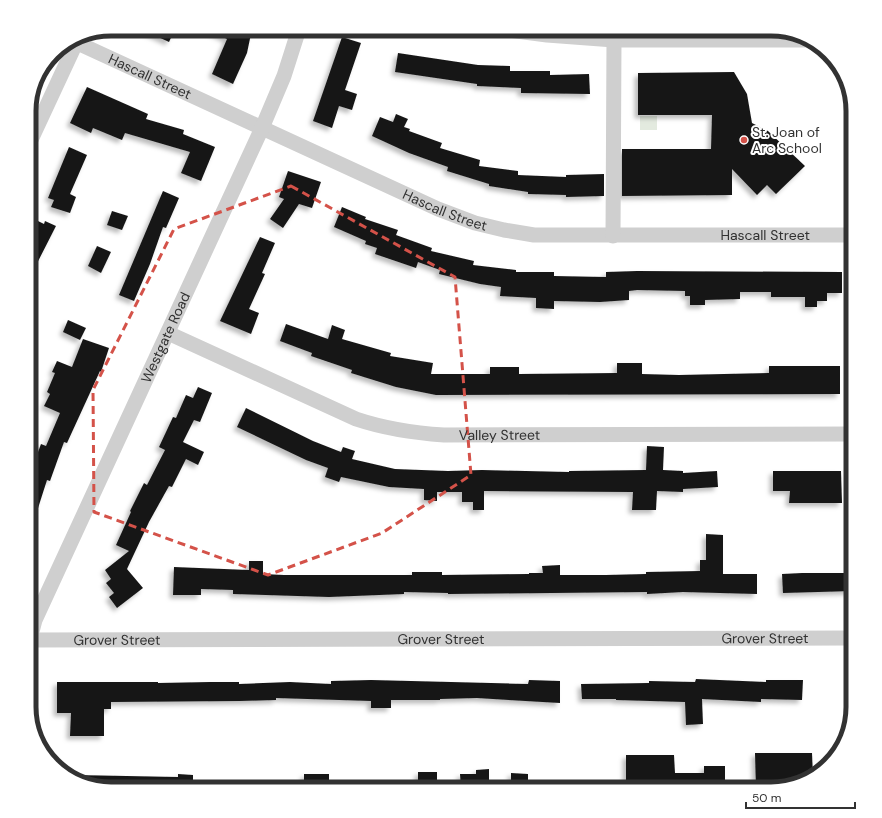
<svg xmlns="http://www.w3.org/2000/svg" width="882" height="818" font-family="'DM Sans',sans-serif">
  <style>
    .green { fill: #e3eadf }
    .building { fill: #191919; filter: url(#shadow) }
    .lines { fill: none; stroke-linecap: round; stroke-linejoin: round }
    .minor { stroke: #cfcfcf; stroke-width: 15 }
    .marked { fill: none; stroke: #d45249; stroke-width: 3; stroke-dasharray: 8 5; stroke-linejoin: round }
    .poi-dot { fill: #d45249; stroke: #fff; stroke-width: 1.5 }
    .labels { text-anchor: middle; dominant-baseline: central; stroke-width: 4; stroke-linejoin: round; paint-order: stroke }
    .street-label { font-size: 14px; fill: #323232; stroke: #fff }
    .poi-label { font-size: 14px; fill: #323232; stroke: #fff; text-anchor: start }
    .rim { fill: none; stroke: #323232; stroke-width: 5 }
  </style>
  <defs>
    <filter id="shadow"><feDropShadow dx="-3.5" dy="3.5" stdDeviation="2" flood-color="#0004"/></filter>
  </defs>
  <rect width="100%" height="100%" fill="#fff"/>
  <rect class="green" x="640" y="116" width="17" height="14"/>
  <g class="building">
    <path d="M141 29H175L169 42Z"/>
    <path d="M206 29H252L247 53 233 84 212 74 227 39Z"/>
    <path d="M342 37 361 43 345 90 357 94 352 110 339 106 332 128 313 121Z"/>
    <path d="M398 53 478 65 510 66V71H550V75L589 74 590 94 521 93V88L477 86V84L395 72Z"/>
    <path d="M734 72 747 94 752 123 768 131 805 166 776 194 767 185 757 195 732 169V195L622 196V149H711L712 115H638V73Z"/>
    <path d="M87 87 148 114 146 119 184 130 183 134 215 147 201 181 181 173 190 152 125 133 122 140 93 128 91 133 70 123Z"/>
    <path d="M396 114 408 119 404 127 410 129 409 131 442 143 440 148 480 160 479 166 518 171V175L566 177V175L604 174V196L566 197V195L528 194V192L489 186V184L447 171 448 167 409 153 372 136 380 117 393 122Z"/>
    <path d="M69 147 87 155 70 194 76 197 70 213 51 207 54 200 48 198Z"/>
    <path d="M288 171 321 182 312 208 299 204 283 228 270 219 284 199 279 197Z"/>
    <path d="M163 191 179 198 166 228 163 227 150 264 134 301 119 295Z"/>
    <path d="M342 207 366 217 365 219 398 230 396 235 432 248 431 251 474 261 473 265 516 270V272H554V276L606 277V272L637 271 842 272V293H827V301H817V307H805V297H771V292H740V299L705 300V305H690V296H685V291L637 290 629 291V300L600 302 554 301V309L536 308V298L500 296 501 287 480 284 439 274 440 270 418 262 416 268 375 254 377 248 365 244 366 241 334 227Z"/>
    <path d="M112 211 128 216 122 230 107 225Z"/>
    <path d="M36 220 44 224 45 221 56 226 29 279V234Z"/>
    <path d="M260 237 275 243 262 273 265 274 249 309 259 313 251 334 220 321Z"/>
    <path d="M97 246 111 252 101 273 88 266Z"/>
    <path d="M68 320 86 328 80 340 63 332Z"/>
    <path d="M286 324 328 339 332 325 345 330 342 339 391 353 390 356 433 363 431 374H490V367H519V374L617 373V363H642V374L679 375 769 373V366H840V394L436 395 396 387 351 373 352 370 311 356 312 353 280 341Z"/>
    <path d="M83 339 109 348 101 372 100 371 67 443 64 442 50 481 47 480 32 527H29V476L41 444 46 446 60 413 44 406 50 394 47 392 55 373 52 372 57 361 72 367Z"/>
    <path d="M198 387 212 393 200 422 194 420 183 442 204 452 198 465 186 459 172 487 169 486 149 522 127 569 143 588 117 608 109 597 114 593 106 583 111 579 105 570 129 551 116 545 131 512 130 511 144 483 147 485 165 450 159 447 173 417 176 418 186 395 193 398Z"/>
    <path d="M246 408 313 441 341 452 343 447 355 451 352 459 395 469 448 471 482 470 569 472V471L646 470 647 446 664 447 663 470 683 471V473L717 471 718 487 683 489V492L657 491 656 510H632L633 492 484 491V510H473V502H462V492H437V501L424 500V489L389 487 341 477 339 482 325 477 328 468 306 460 237 427Z"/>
    <path d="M773 471H841L842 503H789L790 491H773Z"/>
    <path d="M706 534 723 535V574H757V594L683 592 647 594V592L448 594V593L404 592V594L329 597 233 594V590L201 589V595H173L174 567 249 570V561H263V574L284 575H412V572H442V575L529 574V573H543L542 566 560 565V575H606L646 574V572L700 571V560H706Z"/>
    <path d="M802 573H853V591L783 593 782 574Z"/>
    <path d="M696 679 766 682V680H803L802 700 761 699V702L702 699 703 724 686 725 685 702 616 700V699H582L581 684 649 683V681L695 682Z"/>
    <path d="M371 680 528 684 529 680 560 681V703L477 698 440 699V700H391V708H371V701L276 698V700L239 701 111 702V709H104V736H70L71 713H57V682H158V683L210 682H239V684L290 682 331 684V681Z"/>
    <path d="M755 753H812L813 776 803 783 777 789H756Z"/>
    <path d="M626 755H674L675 773H704V766H725V789H626Z"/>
    <path d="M489 769V789H461L460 774H476V770Z"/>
    <rect x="418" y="772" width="19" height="17"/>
    <path d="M511 773 528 774V789H511Z"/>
    <path d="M178 774 193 775V789H111L79 783 74 779 75 775 178 777Z"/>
    <rect x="304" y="774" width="25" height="15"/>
  </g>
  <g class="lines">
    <g class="minor">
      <path d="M501 29 547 35 614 40H809"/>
      <path id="s1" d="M71 40 438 209 475 223 504 230 534 235H853"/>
      <path d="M29 144 76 43"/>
      <path d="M613 236 614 40"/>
      <path id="s2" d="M168 333 356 419C386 429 413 433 444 435L853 434"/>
      <path id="s3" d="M29 640 853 638"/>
      <path id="s4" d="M29 643 35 620 262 128 284 76 299 29"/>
    </g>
  </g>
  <path class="marked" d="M291 186 455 277 471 475 382 533 268 575 94 512 93 390 174 229Z"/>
  <circle class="poi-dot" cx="744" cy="140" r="4"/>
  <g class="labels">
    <g class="street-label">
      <text stroke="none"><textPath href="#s1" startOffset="87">Hascall Street</textPath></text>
      <text stroke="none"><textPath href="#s1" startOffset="411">Hascall Street</textPath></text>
      <text stroke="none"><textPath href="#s1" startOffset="735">Hascall Street</textPath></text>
      <text stroke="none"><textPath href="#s4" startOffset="335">Westgate Road</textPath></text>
      <text stroke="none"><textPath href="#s2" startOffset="352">Valley Street</textPath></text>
      <text stroke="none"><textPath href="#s3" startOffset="412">Grover Street</textPath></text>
      <text stroke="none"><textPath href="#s3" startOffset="736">Grover Street</textPath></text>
      <text stroke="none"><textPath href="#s3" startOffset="88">Grover Street</textPath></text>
    </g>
    <g class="poi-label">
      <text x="752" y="132">St. Joan of<tspan x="752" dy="16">Arc School</tspan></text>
    </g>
  </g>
  <path d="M0 0H882V818H0ZM111 36H771A75 75 0 0 1 846 111V707A75 75 0 0 1 771 782H111A75 75 0 0 1 36 707V111A75 75 0 0 1 111 36Z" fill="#fff" fill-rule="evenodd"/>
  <path class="rim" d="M111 36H771A75 75 0 0 1 846 111V707A75 75 0 0 1 771 782H111A75 75 0 0 1 36 707V111A75 75 0 0 1 111 36Z"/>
  <path d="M746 802v6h109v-6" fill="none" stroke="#323232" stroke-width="2"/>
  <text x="752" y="802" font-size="12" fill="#323232" stroke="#ffffff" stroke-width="3" paint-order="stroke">50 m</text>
</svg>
